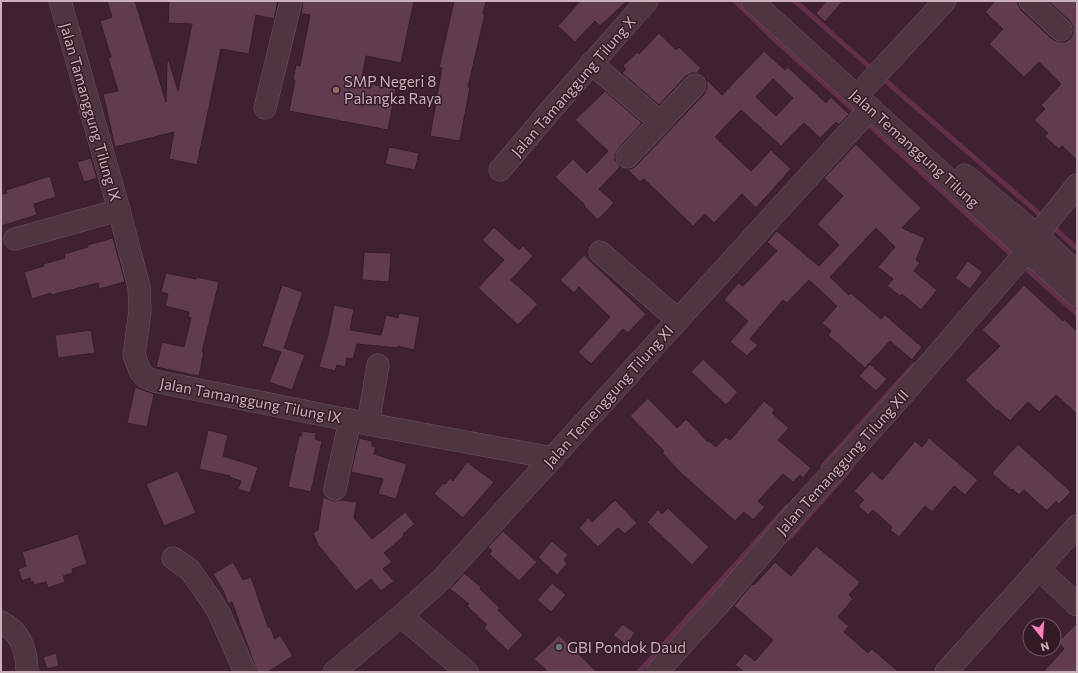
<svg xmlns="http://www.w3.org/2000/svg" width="1078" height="673" font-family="Commissioner,sans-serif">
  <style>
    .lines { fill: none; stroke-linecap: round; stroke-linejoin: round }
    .stream { stroke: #642f4b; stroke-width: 5 }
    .building { fill: #603c4e; stroke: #361c29; fill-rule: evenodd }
    .minor-casing { stroke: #6d5360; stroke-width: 23 }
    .minor { stroke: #4f3542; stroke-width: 22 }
    .education-dot { fill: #8d6e63; stroke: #341a27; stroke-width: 1.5 }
    .worship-dot { fill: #6b7280; stroke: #341a27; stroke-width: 1.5 }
    .labels { text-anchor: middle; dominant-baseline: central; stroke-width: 3; stroke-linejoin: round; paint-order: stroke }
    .poi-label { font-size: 15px; fill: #cab1bd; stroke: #341a27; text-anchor: start }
    .street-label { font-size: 15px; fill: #cab1bd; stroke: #341a27 }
  </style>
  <rect width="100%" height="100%" fill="#3f2131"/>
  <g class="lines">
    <g class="stream">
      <path d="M735 1 775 40 858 114"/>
      <path d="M795 1 873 70"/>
      <path d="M881 77 1044 218"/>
      <path d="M865 121 1014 257"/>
      <path d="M1051 225 1077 249"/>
      <path d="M1021 264 1077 314"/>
      <path d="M823 466 914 365"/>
      <path d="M789 538 850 469"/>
      <path d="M639 672 787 507"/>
    </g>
  </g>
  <g class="building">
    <path d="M107 1H135L166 102 167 61H169L178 91 192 24 168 23 169 1H278L274 19 256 15 249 54 221 49 197 165 169 159 174 132 115 147 103 94 118 91 108 58 111 57 100 21 112 17Z"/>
    <path d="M303 1H414L401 63 366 56 361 82 396 89 388 130 289 111 295 80H293L296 65 300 66 310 15 301 14Z"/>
    <path d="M454 1H486L483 14H485L468 87H470L460 141 430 136 442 68H439Z"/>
    <path d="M580 1H627L600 26 595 21 575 42 558 26Z"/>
    <path d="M826 1H843L825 22 816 13Z"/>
    <path d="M995 1H1018V5L1021 10 1052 39 1059 42H1065L1070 39 1073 33V27L1070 21 1048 1H1077V160L1062 146 1059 149 1044 136 1048 133 1034 120 1045 109 1041 105 1061 84 1039 62 1024 77 989 44 1003 29 985 12Z"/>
    <path d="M659 33 676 50 679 47 701 68 698 71 701 75 698 73H692L686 76 659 105 622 73 626 69 623 66 637 52 639 54Z"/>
    <path d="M764 51 785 70 788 67 826 103 831 97 849 114 839 125 836 122 820 138 804 123 781 146 741 110 715 137 751 171 771 150 791 169 756 208 742 194 714 223 705 214 693 226 644 179 640 182 627 169H631L636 166 704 94 707 88V82L705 78 722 95ZM773 79 793 98 776 116 756 97Z"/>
    <path d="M605 91 642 123 618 149 615 155V160L620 167 599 189 614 203 598 220 584 206 585 205 555 177 573 159 587 173 608 151 575 120Z"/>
    <path d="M856 144 921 208 902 228 925 238 916 260 920 263 914 271 937 290 921 310 902 294 900 296 887 286 893 279 878 267 895 247 876 228 830 277 849 295 851 293 881 319 885 315 922 347 912 360 890 341 865 368 828 335 831 331 822 323 837 306 809 280 787 303 783 300 750 339 758 345 747 356 730 342 748 321 724 300 738 283 743 286 777 251 767 242 777 231 819 266 839 245 817 224 843 196 824 178Z"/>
    <path d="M389 147 419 153 415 170 385 164Z"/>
    <path d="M91 158 97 178 84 182 77 162Z"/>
    <path d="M50 176 56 197 34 204 37 215 1 226V194L7 193 6 190Z"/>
    <path d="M494 227 519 250 523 246 533 256 511 280 538 304 518 325 478 288 504 260 482 240Z"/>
    <path d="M113 238 125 282 99 289 98 283 51 295V293L32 299 24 272 44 266 43 264 65 258 64 254 88 247 87 245Z"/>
    <path d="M364 252 391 253 389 282 362 280Z"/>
    <path d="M584 255 646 314 628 333 623 329 591 364 578 352 610 317 579 287 574 293 560 280Z"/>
    <path d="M968 261 983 272 970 289 955 278Z"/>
    <path d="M166 273 196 279 197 277 219 282 202 352H204L199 376 156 367 162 342 184 347 191 318 188 317 189 312 165 306 168 294 161 292Z"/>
    <path d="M282 285 303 292 284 348 305 355 292 390 269 382 281 352 262 346Z"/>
    <path d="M1024 285 1063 321 1064 319 1077 332V414L1056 395 1039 412 1028 402 1010 421 998 410 997 411 965 380 1000 346 982 330Z"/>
    <path d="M334 305 354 309 350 330 381 335 386 315 398 318 399 313 420 317 414 350 398 346V348L357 344 353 359 347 358 345 367 337 365 335 371 319 367 328 335Z"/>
    <path d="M91 330 95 353 58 358 55 335Z"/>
    <path d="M703 359 738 392 726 405 691 372Z"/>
    <path d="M870 364 887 379 876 391 859 376Z"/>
    <path d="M135 387 154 394 147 427 127 423Z"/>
    <path d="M648 398 677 428 686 419 708 442 709 441 716 447 726 437 730 440 764 401 775 410 772 413 789 428 778 440 811 468 803 478 800 475 793 482 783 474 758 501 765 507 753 520 744 512 735 521 682 474 662 453 664 451 630 416Z"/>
    <path d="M208 430 228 435 223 456 258 467 250 493 238 489 241 481 229 477 230 476 199 469Z"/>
    <path d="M302 431 316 433 315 439 322 441 311 492 288 487 299 436H301Z"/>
    <path d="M359 438 372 441V446H376L374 454 407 464 396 499 378 494 383 479 351 472Z"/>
    <path d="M929 438 978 480 965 495 954 486 932 512 925 506 899 537 890 530 892 527 873 510 868 515 858 506 864 500 854 491 872 471 882 480 915 441 922 447Z"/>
    <path d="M1018 444 1071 492 1059 504 1056 501 1047 511 1024 490 1019 495 1012 489 1011 490 992 473Z"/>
    <path d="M467 462 494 482 463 518 434 494 443 483 445 484 450 478 453 481Z"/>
    <path d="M178 471 196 513 164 526 146 484Z"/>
    <path d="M323 497 333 501 341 500 357 502 354 518 372 539 405 512 415 524 403 534 404 536 384 553 392 562 383 569 394 581 381 591 371 579 356 591 318 545 313 533 318 530Z"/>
    <path d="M615 500 637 523 625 534 618 528 598 547 579 528 588 518 592 522Z"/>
    <path d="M668 508 709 547 692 565 647 522 658 510 662 514Z"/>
    <path d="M503 531 537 562 519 581 489 554 492 551 488 547Z"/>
    <path d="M78 534 87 564 72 569 73 573 63 576 65 582 48 588 46 582 34 585 33 581 31 582 30 578 22 581 18 569 26 566 22 552Z"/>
    <path d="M552 541 568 555 564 560 567 564 557 575 538 557Z"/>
    <path d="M816 546 860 582 849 595 853 599 838 617 849 626 844 632 868 653 872 649 899 672H744L735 665 745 653 755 661 773 640 734 606 752 584 754 585 775 562 791 576Z"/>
    <path d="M233 562 243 580 251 577 268 627H270L275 639 280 635 293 656 268 672H257L232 602 228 604 224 592 213 574Z"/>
    <path d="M464 573 481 587 480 589 500 608 498 610 523 635 508 651 484 628 487 625 467 606 469 604 450 589Z"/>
    <path d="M552 583 566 595 551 612 537 600Z"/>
    <path d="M1077 623V672H1043L1064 649 1058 642Z"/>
    <path d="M623 624 635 633 626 645 613 635Z"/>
    <path d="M559 635 597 672H548L534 659Z"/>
    <path d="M56 653 59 666 47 669 43 657Z"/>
  </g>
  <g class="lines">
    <defs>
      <g id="minor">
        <path d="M60 1 119 210 139 287 140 311 134 355 140 371 145 377 154 381 368 424 553 458"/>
        <path d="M752 1 1077 296"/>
        <path d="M1030 1 1061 30"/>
        <path d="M591 63 660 122 627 157"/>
        <path d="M866 86 945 1"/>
        <path d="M265 108 291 1"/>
        <path d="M660 122 695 85"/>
        <path d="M500 170 550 111 647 1"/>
        <path d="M965 175 1037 235 1077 273"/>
        <path d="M1037 235 1077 185"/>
        <path d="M15 239 119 210"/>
        <path d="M600 252 678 320"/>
        <path d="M368 424 378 365"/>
        <path d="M335 489 350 420"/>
        <path d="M173 558 190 570 209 597 219 613 245 672"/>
        <path d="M1039 569 1077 605"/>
        <path d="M401 616 467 672"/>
        <path d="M1 622C21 632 27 650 27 672"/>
        <path d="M334 672 401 616 442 579 871 108"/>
        <path d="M657 672 719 604 801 507 891 408 1027 251"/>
        <path d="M946 672 1077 526"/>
      </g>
    </defs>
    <use href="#minor" class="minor-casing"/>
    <use href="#minor" class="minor"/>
  </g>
  <circle class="education-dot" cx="336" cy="90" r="4"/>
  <circle class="worship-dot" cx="559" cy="647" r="4"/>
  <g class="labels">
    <g class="poi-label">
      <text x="344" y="81">SMP Negeri 8<tspan x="344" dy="17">Palangka Raya</tspan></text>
      <text x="567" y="647">GBI Pondok Daud</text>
    </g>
    <g class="street-label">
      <text transform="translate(573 86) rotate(-49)">Jalan Tamanggung Tilung X</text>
      <text transform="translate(91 112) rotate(74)">Jalan Tamanggung Tilung IX</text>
      <text transform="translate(915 148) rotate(42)">Jalan Temanggung Tilung</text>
      <text transform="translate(608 396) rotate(-48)">Jalan Temenggung Tilung XI</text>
      <text transform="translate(251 400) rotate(11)">Jalan Tamanggung Tilung IX</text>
      <text transform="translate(842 462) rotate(-48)">Jalan Temanggung Tilung XII</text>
    </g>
  </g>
  <rect width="1078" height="673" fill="none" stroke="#cab1bd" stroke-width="4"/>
  <g transform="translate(1042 637) rotate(163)"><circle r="19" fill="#341a27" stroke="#705663"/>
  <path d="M0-3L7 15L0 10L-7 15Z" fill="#ff81be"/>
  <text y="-6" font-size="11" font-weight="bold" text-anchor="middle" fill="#cab1bd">N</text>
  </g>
</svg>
